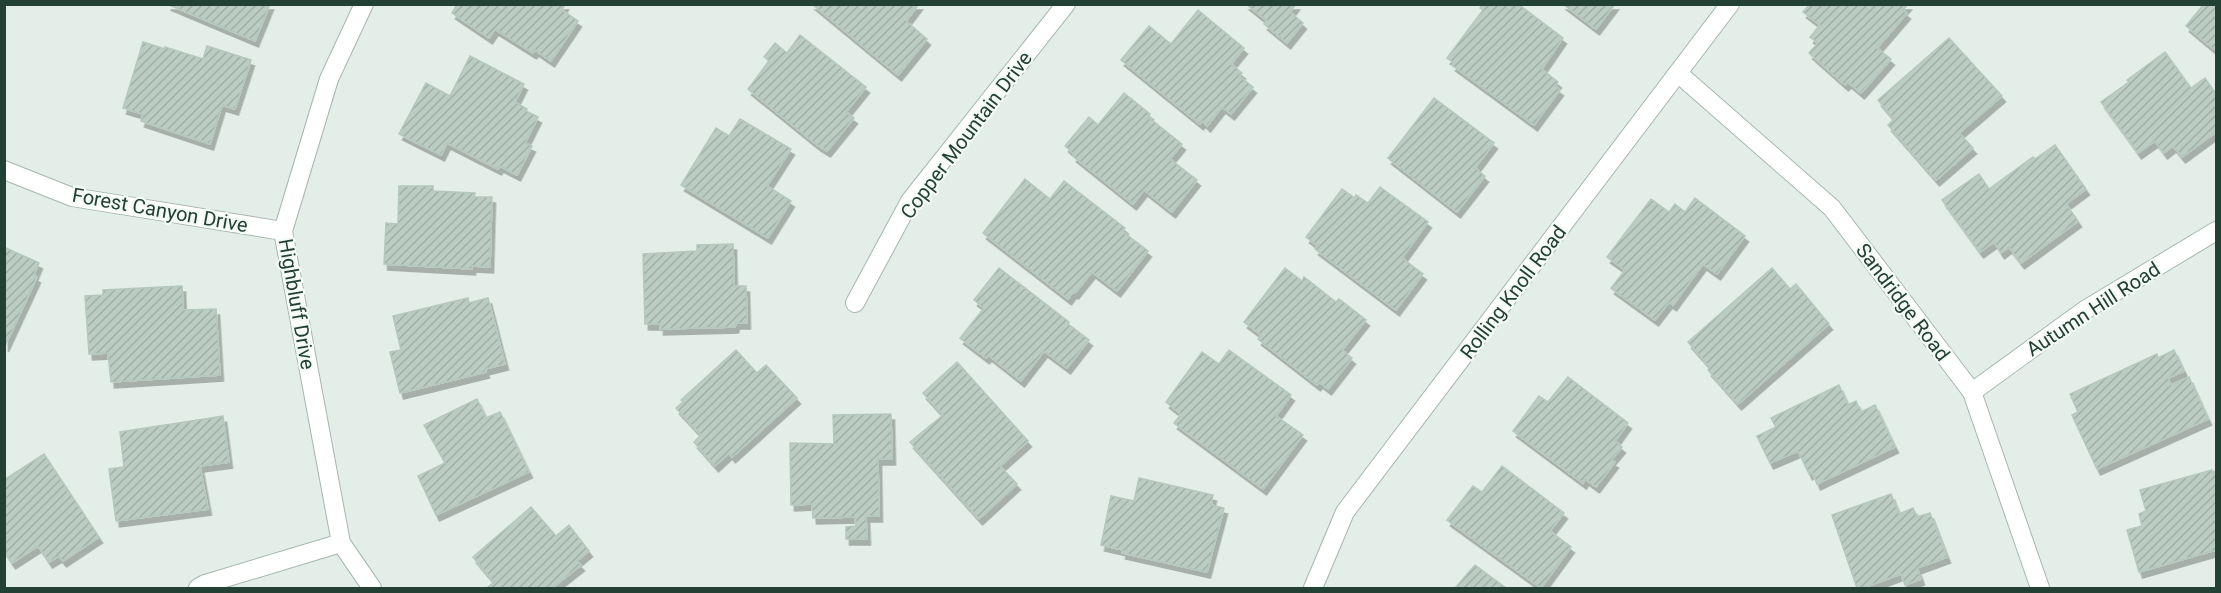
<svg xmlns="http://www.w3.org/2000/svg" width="2221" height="593" font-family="Roboto,sans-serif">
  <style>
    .building { fill: url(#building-hatch); stroke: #b5c8be; stroke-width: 1.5; filter: url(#shadow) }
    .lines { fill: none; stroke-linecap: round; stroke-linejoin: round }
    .minor-casing { stroke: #a5b7ae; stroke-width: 20 }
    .minor { stroke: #fff; stroke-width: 18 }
    .labels { text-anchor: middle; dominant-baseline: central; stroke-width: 4.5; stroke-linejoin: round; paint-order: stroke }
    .street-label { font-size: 20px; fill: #224134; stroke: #f4faf6 }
  </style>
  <defs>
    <pattern id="building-hatch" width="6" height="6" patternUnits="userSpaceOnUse" patternTransform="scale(1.5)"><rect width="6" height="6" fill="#bbccc3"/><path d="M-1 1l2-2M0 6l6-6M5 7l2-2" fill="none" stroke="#a0b0a8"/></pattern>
    <filter id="shadow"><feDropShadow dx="3.5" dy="6" stdDeviation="0" flood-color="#0004"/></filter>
  </defs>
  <rect width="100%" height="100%" fill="#e3eee8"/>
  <g class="building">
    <path d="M167 4H270L255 41Z"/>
    <path d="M457 4H565L562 10 578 21 551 61 535 50 533 53 495 29 489 38 452 13Z"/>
    <path d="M812 4H919L906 21 927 39 898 75Z"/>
    <path d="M1246 4H1296L1290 12 1303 23 1287 43 1264 24 1267 21Z"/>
    <path d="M1482 4H1518L1563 38 1543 67 1542 66 1540 68 1558 82 1555 86 1560 90 1534 125 1452 65 1454 63 1447 58 1483 10 1480 8Z"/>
    <path d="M1563 4H1615L1596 29Z"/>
    <path d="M1810 4H1908L1903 10 1907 13 1877 48 1891 59 1861 93 1848 82 1845 85 1809 53 1818 43 1810 37 1820 25 1803 12Z"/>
    <path d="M2204 4H2216V51L2186 26Z"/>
    <path d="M1198 10 1244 48 1231 64 1242 73 1239 76 1253 87 1231 114 1222 107 1207 126 1202 121 1200 124 1121 60 1149 26 1171 44Z"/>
    <path d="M800 35 866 87 846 112 854 118 827 151 817 145 748 89 769 61 764 57 775 43 787 53Z"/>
    <path d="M1949 38 2002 96 1959 133 1973 148 1936 180 1888 125 1894 119 1878 100Z"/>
    <path d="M143 42 165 49V47L203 59 207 46 251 60 235 109 222 105 210 144 141 121 143 114 123 108Z"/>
    <path d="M2165 52 2191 88 2205 78 2216 94V132L2182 157 2173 146 2164 153 2155 141 2138 153 2101 102 2129 82 2127 80Z"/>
    <path d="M470 56 524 84 515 102 527 109 526 111 538 117 525 143 532 146 517 175 500 166 498 169 447 143 441 155 399 134 426 83 450 96Z"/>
    <path d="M1124 93 1150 114 1148 117 1182 144 1170 159 1197 180 1172 212 1144 190 1133 204 1073 156 1074 154 1065 146 1089 117 1098 125Z"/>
    <path d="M1434 98 1494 143 1475 168 1485 176 1457 212 1388 158Z"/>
    <path d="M740 119 791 149 767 186 791 201 768 238 681 185 716 128 729 136Z"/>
    <path d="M2055 145 2086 189 2066 204 2078 221 2021 263 2009 247 2001 253 1994 242 1980 252 1942 200 1979 174 1989 189 2033 157 2035 159Z"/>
    <path d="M1025 179 1050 199 1064 181 1125 228 1122 231 1148 251 1117 291 1092 272 1075 293 1073 292 1068 299 983 233Z"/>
    <path d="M399 186H433V191L475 193 474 197H492L490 267 472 266V269L384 264 386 223 398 224Z"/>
    <path d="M1380 187 1428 222 1402 258 1423 274 1396 310 1315 249 1318 246 1306 237 1342 189 1355 198 1356 195 1368 203Z"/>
    <path d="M1695 198 1745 236 1717 274 1703 264 1673 305 1669 302 1655 320 1611 288 1625 270 1607 257 1651 199 1669 212 1675 204 1685 212Z"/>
    <path d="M733 244 734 286H746L747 323H736L735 327 660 329V324H645L643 254 697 251V245Z"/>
    <path d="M6 248 39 263 34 275 37 277 5 346 4 252Z"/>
    <path d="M999 268 1069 322 1068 324 1089 340 1067 368 1044 351 1021 381 988 355 986 358 960 338 984 308 974 300Z"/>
    <path d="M1285 268 1302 281 1304 277 1336 302 1339 299 1366 320 1342 350 1352 358 1328 389 1319 382 1317 385 1258 339 1261 335 1244 322Z"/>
    <path d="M1772 268 1790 289 1796 284 1829 324 1738 404 1708 370 1710 367 1688 342Z"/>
    <path d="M182 286 183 310 216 309 220 375 111 382 108 353 89 354 85 296 103 295V290Z"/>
    <path d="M468 298 469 303 488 298 505 364 485 369 486 372 400 393 390 352 401 350 393 316Z"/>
    <path d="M736 350 757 373 766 365 797 398 732 457 729 453 715 466 694 442 701 435 676 408 683 402 681 400Z"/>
    <path d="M1229 350 1291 395 1276 416 1303 435 1263 489 1174 423 1181 414 1166 402 1202 352 1219 364Z"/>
    <path d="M2174 350 2184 371 2168 378 2171 385 2189 377 2208 419 2097 469 2072 415 2078 412 2070 394 2157 354 2158 358Z"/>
    <path d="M957 362 1028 441 1000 466 1017 484 979 519 910 442 943 415 923 393Z"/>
    <path d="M1568 377 1628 423 1615 441 1622 447 1611 460 1615 462 1596 487 1585 479 1583 483 1513 431 1539 396 1548 402Z"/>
    <path d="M1839 385 1848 405 1856 401 1861 412 1875 405 1895 447 1817 484 1812 472 1809 474 1798 451 1770 463 1757 436 1776 427 1771 418Z"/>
    <path d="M477 399 486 418 500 412 529 472 436 515 418 476 445 463 424 425Z"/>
    <path d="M891 414 892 459H878L879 516H866L867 539H846V527L856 526 855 517 813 518 812 504 791 505 790 443 834 444 833 415Z"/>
    <path d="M223 416 229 462 200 466 208 509 116 521 109 469 124 467 120 432Z"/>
    <path d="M44 454 99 537 63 561 59 556 49 562 38 546 12 563 4 551V480Z"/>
    <path d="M1502 466 1564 513 1550 531 1571 547 1541 588 1447 520 1473 486 1482 492Z"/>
    <path d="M2212 470V472L2216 471V550L2139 572 2127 530 2142 526 2139 514 2146 511 2140 490Z"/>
    <path d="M1139 478 1213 495 1211 505 1224 508 1207 572 1122 553 1123 550 1101 545 1111 496 1134 501Z"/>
    <path d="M1891 494 1899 514 1913 508 1917 517 1930 513 1947 557 1917 568 1921 579 1905 585 1901 574 1863 588H1857L1832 515Z"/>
    <path d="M531 507 556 536 569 525 589 551 577 561 581 565 552 588H487L494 582 473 557Z"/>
    <path d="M1475 565 1506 588H1455Z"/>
  </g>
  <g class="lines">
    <defs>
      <g id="minor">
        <path d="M364 4 329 79 283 231 341 543 372 588"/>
        <path d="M1679 74 1832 208 1972 392 2040 588"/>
        <path d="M4 170 72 197 283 231"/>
        <path d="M855 303 910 201 1066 4"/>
        <path d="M1972 392 2085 310 2216 231"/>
        <path d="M198 588 205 584 341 543"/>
        <path d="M1313 588 1345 512 1730 4"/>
      </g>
    </defs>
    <use href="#minor" class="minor-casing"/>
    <use href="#minor" class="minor"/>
  </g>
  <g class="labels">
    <g class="street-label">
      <text transform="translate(966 135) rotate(-53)">Copper Mountain Drive</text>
      <text transform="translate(160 210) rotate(10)">Forest Canyon Drive</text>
      <text transform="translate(1513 292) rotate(-53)">Rolling Knoll Road</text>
      <text transform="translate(1903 302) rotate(53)">Sandridge Road</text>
      <text transform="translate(297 304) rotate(80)">Highbluff Drive</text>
      <text transform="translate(2093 309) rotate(-33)">Autumn Hill Road</text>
    </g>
  </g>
  <rect width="2221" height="593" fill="none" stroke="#224134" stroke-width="12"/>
</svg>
